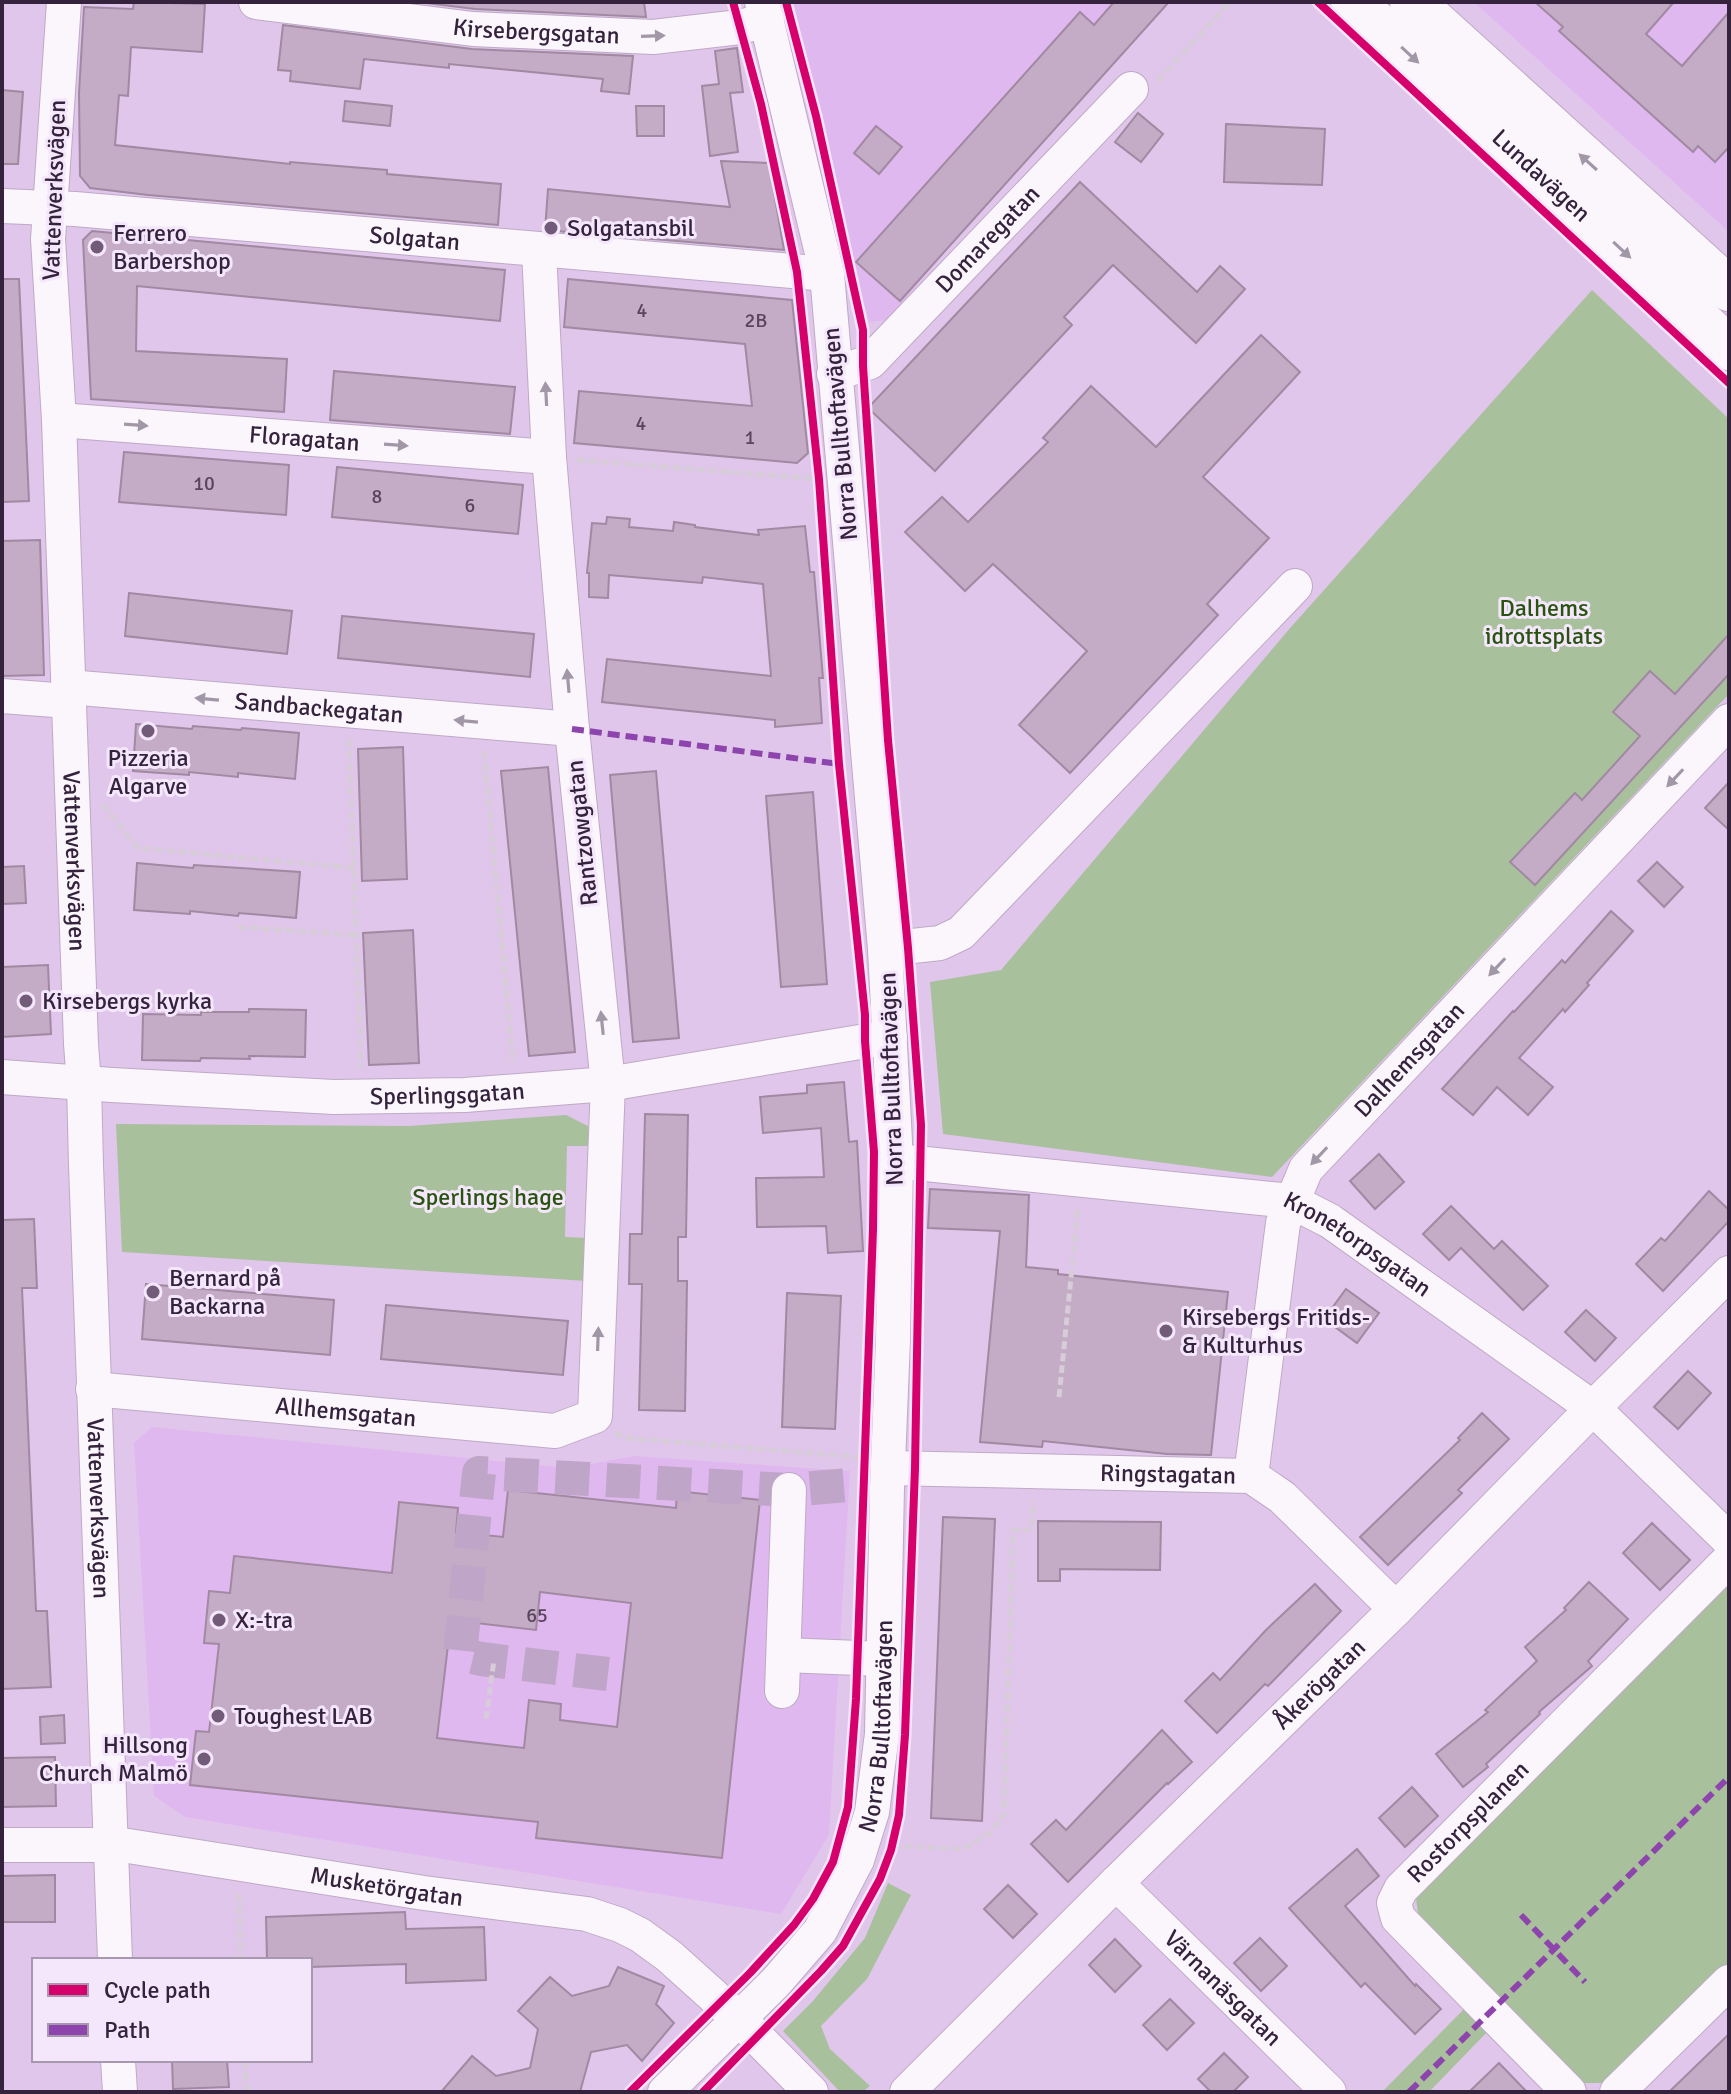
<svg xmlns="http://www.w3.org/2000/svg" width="1731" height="2094" font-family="Signika,sans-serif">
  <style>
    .built { fill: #e0b8f0 }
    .green { fill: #a9c09d }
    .building { fill: #c4abc6; stroke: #a189a2; stroke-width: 2; fill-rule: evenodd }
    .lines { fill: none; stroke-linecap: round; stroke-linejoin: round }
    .minor-tunnel { stroke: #bfa5c8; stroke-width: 34; stroke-dasharray: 34 17; stroke-linecap: butt }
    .minor-casing { stroke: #bea9c6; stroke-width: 36 }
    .major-casing { stroke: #bea9c6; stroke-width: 46 }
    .path { stroke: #d6cdd8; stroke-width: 5; stroke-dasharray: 8 4; stroke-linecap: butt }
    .minor { stroke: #faf6fc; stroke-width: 34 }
    .major { stroke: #faf6fc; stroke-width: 44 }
    .quiet { stroke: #8e44ad; stroke-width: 6; stroke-dasharray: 12 6; stroke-linecap: butt }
    .cycleway-casing { stroke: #f5e7fb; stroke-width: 13 }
    .cycleway { stroke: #d6006c; stroke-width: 8 }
    .oneway { fill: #a197a6 }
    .poi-dot { fill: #715b79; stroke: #f5e7fb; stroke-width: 3 }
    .labels { text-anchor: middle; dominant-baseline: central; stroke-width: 6; stroke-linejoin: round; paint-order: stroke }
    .number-label { font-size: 20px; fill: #59445e }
    .street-label { font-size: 24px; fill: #35223c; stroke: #f5e7fb }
    .poi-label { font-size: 24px; fill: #35223c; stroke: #f5e7fb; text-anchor: start }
    .park-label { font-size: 24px; fill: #29540f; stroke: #f5e7fb }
  </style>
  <rect width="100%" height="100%" fill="#e1c6eb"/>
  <g class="built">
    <path d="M793 2H1161L887 320 869 322 859 288 811 73Z"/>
    <path d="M1474 2H1729V232Z"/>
    <path d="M152 1427 569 1468 634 1456 850 1471 829 1835 781 1914 185 1817 154 1796 134 1443Z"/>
  </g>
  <g class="green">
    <path d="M1592 290 1729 419V694L1272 1177 943 1134 930 982 1001 970 1291 627Z"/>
    <path d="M566 1115 588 1126 591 1146H567L565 1237 589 1238 587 1281 122 1252 116 1124 409 1126Z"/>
    <path d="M1729 1581V1970L1614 2083H1582L1418 1914 1415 1890Z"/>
    <path d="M888 1883 911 1895 867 1979 821 2026 830 2049 870 2086 862 2092H840L783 2031 813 2001 865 1938Z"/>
    <path d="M1467 2006 1490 2029 1429 2092H1382Z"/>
  </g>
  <g class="building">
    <path d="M134 2 205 4 202 52 131 47 128 96 119 95 115 145 290 164V162L387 170V174L501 184 498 225 148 195 90 188 80 176 79 93 84 7 133 9Z"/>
    <path d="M418 2H644L646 17 475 9Z"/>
    <path d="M1114 2H1169L900 301 856 262 1080 12 1094 25Z"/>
    <path d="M1535 2H1674L1646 34 1682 66 1729 12V147L1715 162 1698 146 1693 152 1559 31 1563 27Z"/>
    <path d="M283 25 472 49 633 56 629 94 601 91 603 79 449 64V68L364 59 360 89 290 81 291 71 278 70Z"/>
    <path d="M737 48 743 92 730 93 738 152 710 156 702 86 719 84 715 51Z"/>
    <path d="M2 90 23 92 18 164H2Z"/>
    <path d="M345 101 392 106 390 126 343 121Z"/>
    <path d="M636 106H664V136H637Z"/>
    <path d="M1138 113 1163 134 1141 162 1115 142Z"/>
    <path d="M1226 124 1325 129 1322 185 1224 182Z"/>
    <path d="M876 126 902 147 879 174 854 153Z"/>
    <path d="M721 161 769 163 784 250 545 230 548 189 730 207Z"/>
    <path d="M1080 182 1197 292 1220 266 1245 289 1196 343 1113 265 1064 317 1072 325 935 471 868 408Z"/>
    <path d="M92 231 505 270 500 321 137 286 136 351 287 359 284 412 91 399 83 240Z"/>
    <path d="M2 279H19L29 501 2 502Z"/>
    <path d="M568 279 792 300 808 453 797 463 574 443 579 391 752 406 745 344 564 327Z"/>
    <path d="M1261 335 1300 372 1203 477 1269 538 1207 604 1218 615 1070 773 1019 725 1087 651 993 564 965 591 905 532 942 497 968 522 1048 442 1043 438 1091 386 1156 447Z"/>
    <path d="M334 371 515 387 510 434 330 420Z"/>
    <path d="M124 452 289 465 286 515 119 502Z"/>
    <path d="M337 467 523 485 518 534 332 517Z"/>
    <path d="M607 517 630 519 629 527 673 531 674 522 695 525V527L759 535 758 530 805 526 810 572H814L823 678H819L822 723 775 727V720L602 702 607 659 771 676 763 584 703 577 702 583 609 575 608 598 589 597V573H587L592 523 606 524Z"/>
    <path d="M40 540 44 675 2 676V541Z"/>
    <path d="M129 593 292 611 287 654 125 636Z"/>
    <path d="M342 616 534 634 530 677 338 658Z"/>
    <path d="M1729 634V674L1535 885 1510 862 1575 793 1582 800 1640 736 1613 712 1650 671 1675 694Z"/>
    <path d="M136 724 192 729 193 726 241 730 242 728 299 733 295 779 238 773V777L189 772V775L133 771Z"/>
    <path d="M403 747 407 879 362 881 358 749Z"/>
    <path d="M548 767 575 1052 529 1056 501 771Z"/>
    <path d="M656 771 679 1038 633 1042 610 775Z"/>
    <path d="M1729 782V830L1705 808Z"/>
    <path d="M813 792 827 984 781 987 766 796Z"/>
    <path d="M1657 862 1683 887 1664 907 1638 881Z"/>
    <path d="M137 863 193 868 194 865 300 872 296 918 239 913 238 916 190 911V914L134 910Z"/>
    <path d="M24 866 26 903 2 904V867Z"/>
    <path d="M1611 911 1633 931 1587 983 1589 985 1565 1012 1563 1009 1519 1058 1553 1087 1528 1115 1497 1087 1473 1115 1442 1089 1513 1011 1514 1012 1562 960 1565 963Z"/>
    <path d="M413 930 419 1063 369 1065 363 933Z"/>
    <path d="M48 965 51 1034 2 1037V967Z"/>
    <path d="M249 1009 306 1010 305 1057 249 1056 250 1059 201 1058 200 1061 142 1060 143 1014 201 1015V1012H249Z"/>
    <path d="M844 1082 849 1142 857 1141 863 1251 828 1253 826 1226 757 1227 756 1178 824 1177 821 1128 763 1133 760 1097 807 1093V1085Z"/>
    <path d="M645 1114 688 1115 686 1237H678V1281H687L685 1411 639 1410 642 1284H629L630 1234H642Z"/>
    <path d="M1379 1154 1404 1182 1375 1209 1350 1181Z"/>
    <path d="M930 1189 1029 1195 1026 1267 1058 1270V1274L1228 1292 1211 1455 1167 1454 1043 1441 1042 1447 980 1442 1000 1231 928 1228Z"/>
    <path d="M1709 1191 1729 1210V1221L1663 1291 1636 1264 1661 1238 1665 1241Z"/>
    <path d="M1451 1206 1494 1249 1502 1241 1548 1286 1523 1310 1461 1248 1449 1260 1423 1234Z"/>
    <path d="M34 1219 37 1288H22L36 1611H47L51 1687 3 1689 2 1220Z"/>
    <path d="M146 1284 334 1300 330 1355 142 1339Z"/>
    <path d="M1346 1289 1379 1313 1357 1343 1324 1319Z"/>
    <path d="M787 1293 841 1296 835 1429 782 1427Z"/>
    <path d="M386 1305 568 1321 563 1375 381 1359Z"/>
    <path d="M1586 1310 1616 1338 1595 1361 1565 1332Z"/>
    <path d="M1688 1371 1711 1393 1678 1429 1654 1407Z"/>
    <path d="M1482 1413 1509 1439 1458 1490 1462 1493 1388 1565 1360 1537 1460 1440 1458 1438Z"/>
    <path d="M508 1490 676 1508 677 1491 760 1500 722 1858 536 1838 538 1822 190 1785 196 1731 209 1732 219 1644 204 1643 209 1591 230 1593 234 1556 392 1573 399 1502 458 1508 456 1532 503 1537ZM540 1592 631 1603 617 1727 560 1720 561 1704 529 1700 524 1748 437 1738 451 1620 536 1630Z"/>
    <path d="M943 1517 995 1519 982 1821 931 1818Z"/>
    <path d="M1038 1521 1161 1522 1160 1570 1060 1569V1581H1038Z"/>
    <path d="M1652 1523 1690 1560 1660 1590 1623 1553Z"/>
    <path d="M1589 1582 1628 1619 1588 1661 1592 1666 1539 1712 1540 1714 1486 1764 1488 1767 1463 1787 1436 1754 1488 1712 1485 1710 1537 1661 1525 1647 1566 1610 1564 1608Z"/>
    <path d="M1315 1584 1341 1611 1268 1686 1265 1684 1217 1733 1185 1701 1213 1673 1220 1680 1266 1630Z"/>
    <path d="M64 1715 65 1743 41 1744 40 1717Z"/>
    <path d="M1162 1730 1192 1762 1168 1784 1167 1783 1068 1882 1031 1844 1056 1820 1066 1830Z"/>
    <path d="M55 1757 56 1806 2 1807V1758Z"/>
    <path d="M1412 1787 1438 1816 1405 1847 1379 1818Z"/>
    <path d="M1357 1849 1379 1876 1345 1906 1415 1986 1416 1984 1441 2009 1415 2034 1365 1983 1361 1987 1289 1908Z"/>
    <path d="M55 1875V1922H2V1876Z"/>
    <path d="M1008 1885 1037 1914 1013 1938 984 1909Z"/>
    <path d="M405 1912 406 1929 484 1927 486 1980 406 1983V1964L310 1967V1960H267L266 1917Z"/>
    <path d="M1260 1938 1287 1966 1261 1991 1234 1963Z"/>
    <path d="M1115 1939 1141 1966 1115 1992 1089 1965Z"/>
    <path d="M618 1967 664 1986 656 2004 674 2023 642 2061 627 2045 591 2052 580 2092H441L472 2056 496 2076 530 2068 538 2029 518 2011 550 1977 572 1996 609 1986Z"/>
    <path d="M1170 1999 1194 2023 1167 2050 1143 2025Z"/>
    <path d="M1729 2034V2092H1669Z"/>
    <path d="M1224 2053 1248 2077 1233 2092H1211L1198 2079Z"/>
    <path d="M172 2060H227L229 2087 173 2089Z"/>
    <path d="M1499 2063 1527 2092H1469Z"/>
  </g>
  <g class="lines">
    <path class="minor-tunnel" d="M608 1674 481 1659 460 1654 479 1473 789 1490 849 1485 877 1487"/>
    <defs>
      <g id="minor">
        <path id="s1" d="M64 2 48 239 59 420 81 1044 84 1084 86 1165 115 1960"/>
        <path id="s2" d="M256 2 473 29 653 37 740 27 767 20"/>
        <path id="s3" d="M2 206 75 209 827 274"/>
        <path id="s4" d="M834 374 870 362 1131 89"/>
        <path id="s5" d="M59 420 549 457"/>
        <path id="s6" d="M68 687 572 729"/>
        <path d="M2 696 68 701"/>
        <path d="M885 949 940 943 961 933 1295 586"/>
        <path id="s7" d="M2 1077 112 1085 334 1097 465 1095 608 1084 890 1037"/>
        <path id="s8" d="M896 1161 1291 1201 1330 1221 1593 1408 1729 1540"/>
        <path id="s9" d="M93 1389 555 1431 595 1416 608 1084 572 729 549 457 539 251"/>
        <path id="s10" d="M888 1468 1251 1476 1282 1497 1396 1609"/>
        <path id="s11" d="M1251 1476 1283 1223 1306 1169 1729 721"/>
        <path d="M784 1655 883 1659"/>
        <path d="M782 1691 789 1490"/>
        <path id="s12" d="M2 1845H122L424 1893 587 1914 620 1925 640 1935 669 1956 738 2018 811 2092"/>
        <path id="s13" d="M1116 1883 1329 2092"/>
        <path d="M118 2060 120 2092"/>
        <path id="s14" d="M665 2092 776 1982 820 1931 857 1860 872 1812 882 1734 887 1488 893 1340 896 1161 885 949 827 274 762 2"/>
        <path id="s15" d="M907 2092 1116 1883 1396 1609 1593 1408 1729 1273"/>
        <path id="s16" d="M1569 2092 1398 1918 1394 1903 1401 1889 1729 1560"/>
        <path d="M1617 2092 1729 1982"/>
      </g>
      <g id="major">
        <path id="s17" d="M1353 2 1729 348"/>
        <path d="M1412 2 1729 289"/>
      </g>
    </defs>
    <use href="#minor" class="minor-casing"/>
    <use href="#major" class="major-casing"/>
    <g class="path">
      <path d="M1158 81 1230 2"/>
      <path d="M577 460 818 479"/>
      <path d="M349 739 361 1068"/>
      <path d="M484 751 513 1063"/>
      <path d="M103 805 138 848 354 868"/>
      <path d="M238 927 356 935"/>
      <path d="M1059 1397 1078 1208"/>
      <path d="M615 1433 627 1438 859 1457"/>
      <path d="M486 1719 494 1660"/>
      <path d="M892 1846 963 1849 991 1832 1004 1814 1013 1530H1031L1034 1500"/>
      <path d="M239 1894 241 1960"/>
      <path d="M245 2060 247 2092"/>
    </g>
    <use href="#minor" class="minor"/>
    <use href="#major" class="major"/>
    <g class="quiet">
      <path d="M572 729 839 764"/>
      <path d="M1521 1915 1585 1982"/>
      <path d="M1409 2092 1729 1777"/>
    </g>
    <defs>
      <g id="cycleway">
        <path d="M1318 2 1729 383"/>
        <path d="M630 2092 750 1973 794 1925 813 1899 833 1862 848 1807 856 1699 873 1229 874 1152 865 1041V1015L839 764 819 479 797 272 761 104 733 2"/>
        <path d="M703 2092 821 1971 843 1946 880 1879 891 1850 899 1815 905 1735 915 1468 921 1125 908 948 888 740 863 366V330L816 116 786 2"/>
      </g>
    </defs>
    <use href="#cycleway" class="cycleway-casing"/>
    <use href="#cycleway" class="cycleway"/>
  </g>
  <defs><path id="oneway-solid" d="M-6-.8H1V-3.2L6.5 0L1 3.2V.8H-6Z" transform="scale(2)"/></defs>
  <g class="oneway">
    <use href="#oneway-solid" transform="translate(653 36) rotate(-2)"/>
    <use href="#oneway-solid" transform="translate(1410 55) rotate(43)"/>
    <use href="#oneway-solid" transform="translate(1588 162) rotate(-138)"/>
    <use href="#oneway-solid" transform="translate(1622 250) rotate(43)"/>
    <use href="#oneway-solid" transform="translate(546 394) rotate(-93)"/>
    <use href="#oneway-solid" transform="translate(136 425) rotate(4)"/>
    <use href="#oneway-solid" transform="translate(396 445) rotate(4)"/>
    <use href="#oneway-solid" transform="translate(568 681) rotate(-95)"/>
    <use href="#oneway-solid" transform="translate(207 699) rotate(-175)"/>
    <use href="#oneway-solid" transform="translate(466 721) rotate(-175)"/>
    <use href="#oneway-solid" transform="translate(1675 778) rotate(133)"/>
    <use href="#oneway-solid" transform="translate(1497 967) rotate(133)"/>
    <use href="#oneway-solid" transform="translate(602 1023) rotate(-96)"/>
    <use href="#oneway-solid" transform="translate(1319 1156) rotate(133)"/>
    <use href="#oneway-solid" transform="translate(598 1339) rotate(-88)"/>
  </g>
  <g class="poi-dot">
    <circle cx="551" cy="228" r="8"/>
    <circle cx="97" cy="247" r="8"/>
    <circle cx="148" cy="731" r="8"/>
    <circle cx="26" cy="1001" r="8"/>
    <circle cx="153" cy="1292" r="8"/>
    <circle cx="1166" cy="1331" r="8"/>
    <circle cx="219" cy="1620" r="8"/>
    <circle cx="218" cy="1716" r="8"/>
    <circle cx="204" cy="1759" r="8"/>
  </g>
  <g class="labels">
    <g class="number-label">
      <text x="642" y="310">4</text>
      <text x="756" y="320">2B</text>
      <text x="641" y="423">4</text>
      <text x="750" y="437">1</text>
      <text x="204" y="483">10</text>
      <text x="377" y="496">8</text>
      <text x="470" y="505">6</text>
      <text x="537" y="1615">65</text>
    </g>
    <g class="street-label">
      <text stroke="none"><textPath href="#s2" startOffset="282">Kirsebergsgatan</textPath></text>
      <text stroke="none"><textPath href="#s17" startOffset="256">Lundavägen</textPath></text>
      <text transform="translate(54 190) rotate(-88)">Vattenverksvägen</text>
      <text stroke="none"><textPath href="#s3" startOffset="414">Solgatan</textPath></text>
      <text stroke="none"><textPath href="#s4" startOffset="208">Domaregatan</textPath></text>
      <text transform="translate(840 434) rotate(-95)">Norra Bulltoftavägen</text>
      <text stroke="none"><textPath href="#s5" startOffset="246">Floragatan</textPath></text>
      <text stroke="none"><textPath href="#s6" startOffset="252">Sandbackegatan</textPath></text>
      <text transform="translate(582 833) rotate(-96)">Rantzowgatan</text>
      <text stroke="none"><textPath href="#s1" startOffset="860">Vattenverksvägen</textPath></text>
      <text stroke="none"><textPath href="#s11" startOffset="464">Dalhemsgatan</textPath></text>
      <text transform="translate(891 1079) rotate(-92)">Norra Bulltoftavägen</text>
      <text stroke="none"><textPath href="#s7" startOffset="446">Sperlingsgatan</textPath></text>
      <text stroke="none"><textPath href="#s8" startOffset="476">Kronetorpsgatan</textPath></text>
      <text stroke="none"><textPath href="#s9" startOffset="254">Allhemsgatan</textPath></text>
      <text stroke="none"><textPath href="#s10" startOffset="280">Ringstagatan</textPath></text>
      <text stroke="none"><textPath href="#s1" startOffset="1508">Vattenverksvägen</textPath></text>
      <text stroke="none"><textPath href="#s15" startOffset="580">Åkerögatan</textPath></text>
      <text stroke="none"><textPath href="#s14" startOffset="440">Norra Bulltoftavägen</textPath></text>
      <text stroke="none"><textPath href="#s16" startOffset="370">Rostorpsplanen</textPath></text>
      <text stroke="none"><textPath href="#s12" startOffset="388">Musketörgatan</textPath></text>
      <text stroke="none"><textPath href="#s13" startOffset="150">Värnanäsgatan</textPath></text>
    </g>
    <g class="poi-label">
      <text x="567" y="228">Solgatansbil</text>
      <text x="113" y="233">Ferrero<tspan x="113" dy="28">Barbershop</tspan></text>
      <text x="148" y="758" text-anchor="middle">Pizzeria<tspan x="148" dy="28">Algarve</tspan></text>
      <text x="42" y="1001">Kirsebergs kyrka</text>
      <text x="169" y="1278">Bernard på<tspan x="169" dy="28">Backarna</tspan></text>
      <text x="1182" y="1317">Kirsebergs Fritids-<tspan x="1182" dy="28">&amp; Kulturhus</tspan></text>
      <text x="235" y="1620">X:-tra</text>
      <text x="234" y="1716">Toughest LAB</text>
      <text x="188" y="1745" text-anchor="end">Hillsong<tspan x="188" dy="28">Church Malmö</tspan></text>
    </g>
    <g class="park-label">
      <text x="1544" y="608">Dalhems<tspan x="1544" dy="28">idrottsplats</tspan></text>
      <text x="488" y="1197">Sperlings hage</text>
    </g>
  </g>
  <rect width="1731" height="2094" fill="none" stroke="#35223c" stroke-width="8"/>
  <rect x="32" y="1958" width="280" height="104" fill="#f5e7fb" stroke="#a898af" stroke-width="2"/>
  <rect x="48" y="1984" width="40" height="12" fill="#d6006c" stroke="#a898af" stroke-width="2"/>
  <text x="104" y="1998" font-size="24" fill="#35223c">Cycle path</text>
  <rect x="48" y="2024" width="40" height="12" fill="#8e44ad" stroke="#a898af" stroke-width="2"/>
  <text x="104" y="2038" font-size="24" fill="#35223c">Path</text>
</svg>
